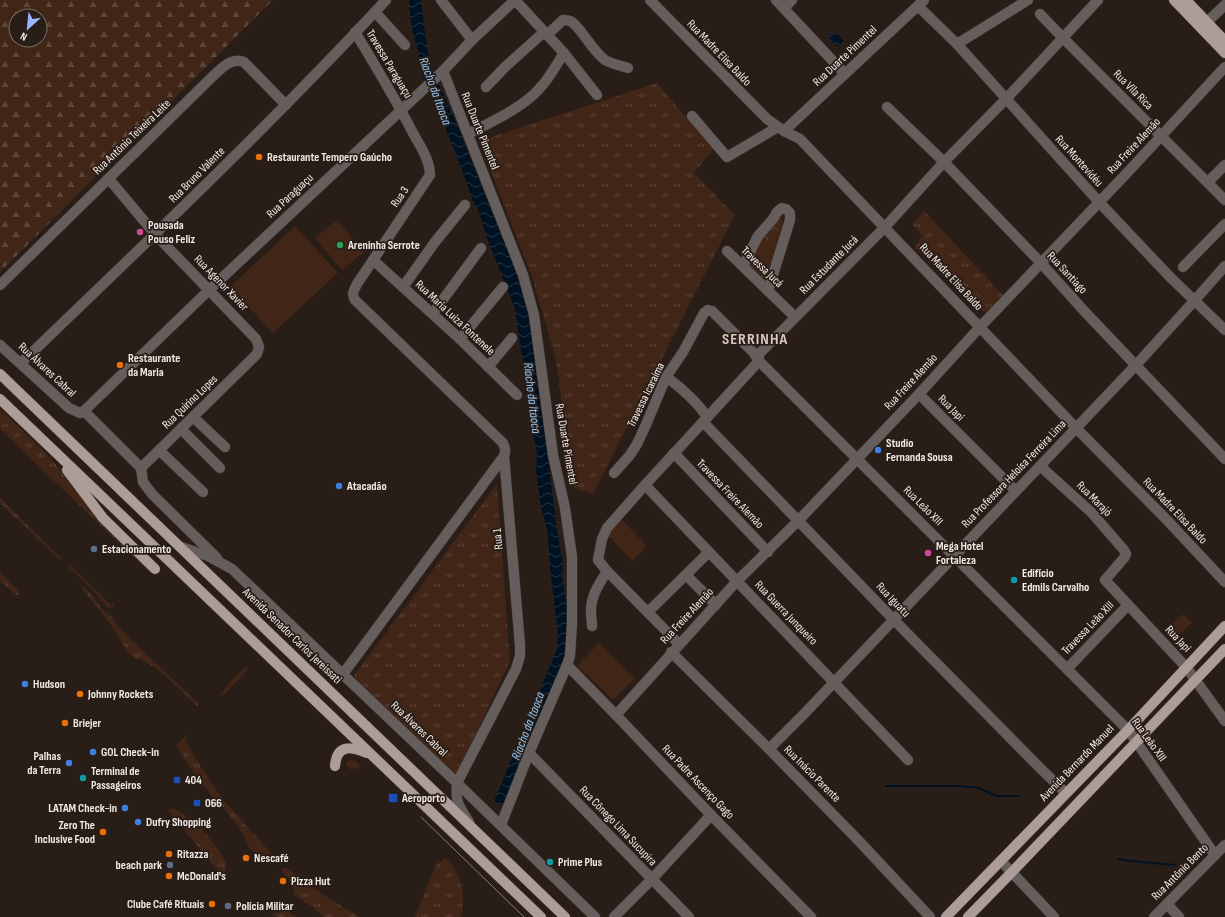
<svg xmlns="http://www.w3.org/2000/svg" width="1225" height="917" font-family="'Sofia Sans Condensed',sans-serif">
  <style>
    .grass { fill: url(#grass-tufts) }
    .forest { fill: url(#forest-firs); fill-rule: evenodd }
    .park { fill: url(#park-crowns) }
    .pitch { fill: #412517 }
    .water { fill: url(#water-waves) }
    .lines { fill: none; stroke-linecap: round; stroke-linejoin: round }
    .stream { stroke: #001222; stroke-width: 2 }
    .minor-casing { stroke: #453a34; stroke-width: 11 }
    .major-casing { stroke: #453a34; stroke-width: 11 }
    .minor { stroke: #655e5c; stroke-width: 10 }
    .major { stroke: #ac9d99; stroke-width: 10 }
    .tram { stroke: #867c76; stroke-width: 1 }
    .food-dot { fill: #e8710a; stroke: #291d17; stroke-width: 1.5 }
    .hotel-dot { fill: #d1479c; stroke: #291d17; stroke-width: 1.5 }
    .leisure-dot { fill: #2e9e5b; stroke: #291d17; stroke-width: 1.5 }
    .shop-dot { fill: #3f7fe0; stroke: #291d17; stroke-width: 1.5 }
    .service-dot { fill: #5c6f8a; stroke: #291d17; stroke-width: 1.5 }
    .culture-dot { fill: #0f9aa8; stroke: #291d17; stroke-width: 1.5 }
    .transit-dot { fill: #1a4fb4; stroke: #291d17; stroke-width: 1.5 }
    .labels { text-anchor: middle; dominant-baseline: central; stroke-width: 3.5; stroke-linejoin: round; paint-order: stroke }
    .street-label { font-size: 12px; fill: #f2e9e5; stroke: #291d17 }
    .poi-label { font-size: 12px; font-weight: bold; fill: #f2e9e5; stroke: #291d17; text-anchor: start }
    .water-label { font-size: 13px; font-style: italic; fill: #92c7f5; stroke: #291d17 }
    .district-label { font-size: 16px; font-weight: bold; letter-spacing: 1px; fill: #d8c7bf; stroke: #291d17 }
  </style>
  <defs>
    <pattern id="grass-tufts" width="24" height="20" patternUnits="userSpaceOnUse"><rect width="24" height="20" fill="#412517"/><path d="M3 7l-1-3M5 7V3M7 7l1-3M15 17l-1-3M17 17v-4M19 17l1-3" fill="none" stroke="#5d4539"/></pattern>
    <pattern id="forest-firs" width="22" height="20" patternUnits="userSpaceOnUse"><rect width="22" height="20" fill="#412517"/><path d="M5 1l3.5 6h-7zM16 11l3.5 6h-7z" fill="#5d4539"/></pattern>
    <pattern id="park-crowns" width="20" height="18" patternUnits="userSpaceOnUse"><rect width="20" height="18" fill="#412517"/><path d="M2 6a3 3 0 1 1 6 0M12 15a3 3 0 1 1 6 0" fill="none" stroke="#5d4539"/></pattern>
    <pattern id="water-waves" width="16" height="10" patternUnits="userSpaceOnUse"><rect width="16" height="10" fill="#001222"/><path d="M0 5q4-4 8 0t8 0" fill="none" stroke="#263442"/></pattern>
  </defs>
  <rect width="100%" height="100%" fill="#291d17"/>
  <g class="grass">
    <path d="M657 83 713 149 694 173 735 215 593 494 574 488 556 360 532 276 479 141Z"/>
    <path d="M924 211 1003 295 986 314 915 248 922 235 912 224Z"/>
    <path d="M0 409 41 448 60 469 86 501 148 568 146 569 0 429Z"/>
    <path d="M497 484 510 661 458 773 454 774 355 680V674Z"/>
    <path d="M0 498 62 559 60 560 0 503Z"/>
    <path d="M69 564 111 605 114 602V607L109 608 107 607 93 590 67 566Z"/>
    <path d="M0 572 20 593 18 595H16L0 581Z"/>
    <path d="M80 586C94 591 100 613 113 617L114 622 117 626 199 704 197 706 165 675 142 659 139 658 137 660 127 652 114 629Z"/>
    <path d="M246 667 247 668V670L226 693 220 696 221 694 231 681Z"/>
    <path d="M187 735 185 741 210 781 224 801 272 854 263 855 250 850C241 822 215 801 197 778 190 768 183 757 177 746L178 743Z"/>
    <path d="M350 759 357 762 361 767 354 769H349L346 764Z"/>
    <path d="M173 808 180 812 190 821 199 825 224 858 226 862V870L222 874 212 864 168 810Z"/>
    <path d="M444 857C462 871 466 896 461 917H415L438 860 442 862Z"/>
    <path d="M283 868 288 869 325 896 359 917H323L314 908 293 894 295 890 290 881 281 870Z"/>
    <path d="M282 907 296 917H277L275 916 269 915 279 910Z"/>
  </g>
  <path class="forest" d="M0 0H273L0 272ZM16 16H40V40H16Z"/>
  <path class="park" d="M781 215 783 226 766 283 746 263 762 236Z"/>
  <g class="pitch">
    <path d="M337 220 364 252 342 270 315 238Z"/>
    <path d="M295 226 338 273 273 333 230 287Z"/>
    <path d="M763 238 776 245 762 270 749 262Z"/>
    <path d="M621 519 647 546 632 561 606 533Z"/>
    <path d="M1183 614 1192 623 1173 640 1165 631Z"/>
    <path d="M599 643 635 678 613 700 577 666Z"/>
  </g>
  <g class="water">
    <path d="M409 0H421L427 48 432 72 442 91 458 127 526 296 533 333 536 370 540 389 542 416 544 425 557 531 563 565 562 576 569 618 572 621 564 659 544 706 535 730 510 790 502 805 495 802V799L557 649 558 633 551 577 549 552 550 540 541 508 536 470 537 454 530 419 526 369 522 357 515 309 487 238 479 212 473 201 455 151 423 77C422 58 414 41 411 22 410 15 409 7 409 0Z"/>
    <path d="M837 33 844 41 838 47 828 37 832 34 835 35Z"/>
  </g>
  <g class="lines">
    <g class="stream">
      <path d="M548 529 550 546"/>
      <path d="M886 786H961L979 788 996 796H1019"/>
      <path d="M1118 859 1130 861 1175 865"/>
    </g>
    <defs>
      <g id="minor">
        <path d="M441 0 472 40"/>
        <path d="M650 0 767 119 784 131 800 139 1076 428 1166 519 1225 582"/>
        <path d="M776 0 845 74"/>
        <path d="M918 6 957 44 1099 202 1171 278 1225 330"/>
        <path d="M784 8 792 0"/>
        <path d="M375 12 405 45"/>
        <path d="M1040 14 1063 38 1225 200"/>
        <path d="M1207 22 1225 5"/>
        <path d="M355 32C375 65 395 98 413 133 420 146 430 160 430 175L357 284C354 290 351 294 355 300L503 443C505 448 506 451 504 456L520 645V656L516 669 457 783C455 803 459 806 469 822"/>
        <path d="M547 35 563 20C567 20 569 20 572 22 584 32 591 49 605 60 612 64 621 66 628 68"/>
        <path d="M957 44 1028 0"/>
        <path d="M443 71 523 275 534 315 553 455 565 508 572 557V624L570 656 567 665 529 753 501 825"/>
        <path d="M486 87 505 67 544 32"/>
        <path d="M887 107 944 162 1041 263 1086 313 1225 459"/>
        <path d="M692 116 727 157 778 127"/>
        <path d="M784 131 924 0"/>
        <path d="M468 134C489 123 524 107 539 89 549 79 556 65 564 53"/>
        <path d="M109 179 155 234 256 339 259 347 257 354 141 468"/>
        <path d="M1208 182 1225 165"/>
        <path d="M727 251 795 317"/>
        <path d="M373 260 460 339 517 395"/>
        <path d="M743 266 758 236 773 219 777 212 782 208 786 209 790 213V220L768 291"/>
        <path d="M1183 267 1225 224"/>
        <path d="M0 285 209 80C218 72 230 56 244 62L286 105"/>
        <path d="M403 287 435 242 465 205"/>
        <path d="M433 313 481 248"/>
        <path d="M460 339 503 287"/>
        <path d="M0 345 69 408 80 413 84 411"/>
        <path d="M21 363C145 244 269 126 386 0"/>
        <path d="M488 367 512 338"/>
        <path d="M666 377C678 385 701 405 707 418"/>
        <path d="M919 394 1016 491"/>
        <path d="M84 411 209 290 443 71 472 40 515 0 564 53 597 95"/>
        <path d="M84 411 141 468 143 482 152 494 217 558"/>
        <path d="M193 417 225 447"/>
        <path d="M703 422 894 620 1040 768 1066 793"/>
        <path d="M181 429 220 468"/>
        <path d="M159 450 203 492"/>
        <path d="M674 453 768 552"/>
        <path d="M1040 466 1091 512 1124 550 1126 554 1124 558 1105 580 1186 667 1225 721"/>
        <path d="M614 473 630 455 637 444 645 427 666 377 683 352 704 313 708 310 712 311 753 352 759 361 1128 730 1215 855"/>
        <path d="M645 485 908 760"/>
        <path d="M181 547 208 556 232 569 457 783 595 917"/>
        <path d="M686 575 716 605"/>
        <path d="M648 612 709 552"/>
        <path d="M592 626C592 621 591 617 591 613 590 597 599 584 607 571"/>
        <path d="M679 644 607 571 598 560 602 539 607 528 645 485 759 361V354L885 227 944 162 1006 99 1098 0"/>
        <path d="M671 652 769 749 858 840 930 917"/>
        <path d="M567 665 616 715 711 815 811 917"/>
        <path d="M1067 669 1128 605"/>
        <path d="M343 674 504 456"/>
        <path d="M616 715 737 581 798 521 919 394 980 327 1127 173 1225 67"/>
        <path d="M769 749 804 714 1136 365 1195 300 1225 266"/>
        <path d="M529 753 689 917"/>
        <path d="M1001 861 1054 917"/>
        <path d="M1167 904 1179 917"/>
        <path d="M614 917 652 879 711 815"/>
        <path d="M1154 917 1225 845"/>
      </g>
      <g id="major">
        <path d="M1174 0 1225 53"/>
        <path d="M1186 0 1225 41"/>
        <path d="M0 374 565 917"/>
        <path d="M0 399 541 917"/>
        <path d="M67 470 103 518 155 569"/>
        <path d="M335 766C337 743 352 747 367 753"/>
        <path d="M946 917 1128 730 1225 626"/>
        <path d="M968 917 1012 872 1225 649"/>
      </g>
    </defs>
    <use href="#minor" class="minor-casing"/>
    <use href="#major" class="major-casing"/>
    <use href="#minor" class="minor"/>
    <use href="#major" class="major"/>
    <path class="tram" d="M421 817 524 917"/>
  </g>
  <g class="food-dot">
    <circle cx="259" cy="157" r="4"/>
    <circle cx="120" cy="365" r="4"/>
    <circle cx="80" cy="694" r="4"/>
    <circle cx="65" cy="723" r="4"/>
    <circle cx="103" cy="832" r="4"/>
    <circle cx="169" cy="854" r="4"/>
    <circle cx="246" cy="858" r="4"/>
    <circle cx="169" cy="876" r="4"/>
    <circle cx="283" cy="881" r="4"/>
    <circle cx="212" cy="904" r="4"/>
  </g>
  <g class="hotel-dot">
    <circle cx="140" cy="232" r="4"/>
    <circle cx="928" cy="553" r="4"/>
  </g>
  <circle class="leisure-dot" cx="340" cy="245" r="4"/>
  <g class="shop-dot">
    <circle cx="878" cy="450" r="4"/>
    <circle cx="339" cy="486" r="4"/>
    <circle cx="25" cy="684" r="4"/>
    <circle cx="93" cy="752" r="4"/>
    <circle cx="69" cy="763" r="4"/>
    <circle cx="125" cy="808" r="4"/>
    <circle cx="138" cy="822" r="4"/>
  </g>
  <g class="service-dot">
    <circle cx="94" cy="549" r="4"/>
    <circle cx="170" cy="865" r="4"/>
    <circle cx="228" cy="906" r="4"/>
  </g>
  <g class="culture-dot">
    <circle cx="1014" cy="580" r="4"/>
    <circle cx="83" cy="778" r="4"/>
    <circle cx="550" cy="862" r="4"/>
  </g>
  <g class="transit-dot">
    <rect x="173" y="776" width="8" height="8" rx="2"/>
    <rect x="388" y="793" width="10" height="10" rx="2"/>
    <rect x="193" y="799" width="8" height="8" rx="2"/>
  </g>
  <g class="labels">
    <g class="street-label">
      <text transform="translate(719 53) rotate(46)">Rua Madre Elisa Baldo</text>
      <text transform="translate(845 56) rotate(-43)">Rua Duarte Pimentel</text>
      <text transform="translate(389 64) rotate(59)">Travessa Paraguaçu</text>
      <text transform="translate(1133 90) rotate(45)">Rua Vila Rica</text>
      <text transform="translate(480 131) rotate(68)">Rua Duarte Pimentel</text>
      <text transform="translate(132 137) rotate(-44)">Rua Antônio Teixeira Leite</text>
      <text transform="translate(1134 146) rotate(-47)">Rua Freire Alemão</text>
      <text transform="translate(1079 161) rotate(48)">Rua Montevidéu</text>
      <text transform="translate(197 175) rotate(-45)">Rua Bruno Valente</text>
      <text transform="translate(290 196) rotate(-43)">Rua Paraguaçu</text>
      <text transform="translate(400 197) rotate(-55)">Rua 3</text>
      <text transform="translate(829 265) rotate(-45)">Rua Estudante Jucá</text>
      <text transform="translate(762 267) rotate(44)">Travessa Jucá</text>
      <text transform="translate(1067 273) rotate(47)">Rua Santiago</text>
      <text transform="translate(951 277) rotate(47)">Rua Madre Elisa Baldo</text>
      <text transform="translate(221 283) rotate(46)">Rua Agenor Xavier</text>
      <text transform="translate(455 318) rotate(43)">Rua Maria Luiza Fontenele</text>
      <text transform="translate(47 370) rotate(43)">Rua Álvares Cabral</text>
      <text transform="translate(911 382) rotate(-47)">Rua Freire Alemão</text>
      <text transform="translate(646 395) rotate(-64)">Travessa Icaraíma</text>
      <text transform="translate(190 402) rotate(-44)">Rua Quirino Lopes</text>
      <text transform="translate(951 408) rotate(45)">Rua Japi</text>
      <text transform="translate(566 444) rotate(80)">Rua Duarte Pimentel</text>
      <text transform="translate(1014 474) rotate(-46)">Rua Professora Heloísa Ferreira Lima</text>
      <text transform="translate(730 494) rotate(46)">Travessa Freire Alemão</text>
      <text transform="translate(1094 499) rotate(45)">Rua Marajó</text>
      <text transform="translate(923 506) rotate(45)">Rua Leão XIII</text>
      <text transform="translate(1175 511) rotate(46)">Rua Madre Elisa Baldo</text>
      <text transform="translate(498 539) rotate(-95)">Rua 1</text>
      <text transform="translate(893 600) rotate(46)">Rua Iguatu</text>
      <text transform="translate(786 613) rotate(46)">Rua Guerra Junqueiro</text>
      <text transform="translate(687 616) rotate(-47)">Rua Freire Alemão</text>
      <text transform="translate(1088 628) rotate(-46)">Travessa Leão XIII</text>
      <text transform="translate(292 636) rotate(44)">Avenida Senador Carlos Jereissati</text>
      <text transform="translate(1178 639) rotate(47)">Rua Japi</text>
      <text transform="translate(419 729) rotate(44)">Rua Álvares Cabral</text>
      <text transform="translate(1149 740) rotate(54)">Rua Leão XIII</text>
      <text transform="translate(1077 763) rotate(-46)">Avenida Bernardo Manuel</text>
      <text transform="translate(812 774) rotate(45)">Rua Inácio Parente</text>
      <text transform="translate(698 782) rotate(46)">Rua Padre Ascenço Gago</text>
      <text transform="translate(618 826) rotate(46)">Rua Cônego Lima Sucupira</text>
      <text transform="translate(1180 872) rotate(-45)">Rua Antônio Bento</text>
    </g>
    <g class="poi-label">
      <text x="267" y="157">Restaurante Tempero Gaúcho</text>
      <text x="148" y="225">Pousada<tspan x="148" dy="14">Pouso Feliz</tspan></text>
      <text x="348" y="245">Areninha Serrote</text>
      <text x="128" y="358">Restaurante<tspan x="128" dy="14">da Maria</tspan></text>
      <text x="886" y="443">Studio<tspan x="886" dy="14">Fernanda Sousa</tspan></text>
      <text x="347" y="486">Atacadão</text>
      <text x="936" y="546">Mega Hotel<tspan x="936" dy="14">Fortaleza</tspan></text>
      <text x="102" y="549">Estacionamento</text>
      <text x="1022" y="573">Edifício<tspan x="1022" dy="14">Edmils Carvalho</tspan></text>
      <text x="33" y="684">Hudson</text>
      <text x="88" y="694">Johnny Rockets</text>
      <text x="73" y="723">Briejer</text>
      <text x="101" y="752">GOL Check-in</text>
      <text x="61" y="756" text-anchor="end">Palhas<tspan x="61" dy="14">da Terra</tspan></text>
      <text x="91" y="771">Terminal de<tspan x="91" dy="14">Passageiros</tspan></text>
      <text x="185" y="780">404</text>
      <text x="402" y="798">Aeroporto</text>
      <text x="205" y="803">066</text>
      <text x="117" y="808" text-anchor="end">LATAM Check-in</text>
      <text x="146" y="822">Dufry Shopping</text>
      <text x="95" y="825" text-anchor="end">Zero The<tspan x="95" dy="14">Inclusive Food</tspan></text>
      <text x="177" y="854">Ritazza</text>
      <text x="254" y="858">Nescafé</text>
      <text x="558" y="862">Prime Plus</text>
      <text x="162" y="865" text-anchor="end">beach park</text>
      <text x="177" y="876">McDonald's</text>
      <text x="291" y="881">Pizza Hut</text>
      <text x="204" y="904" text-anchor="end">Clube Café Rituais</text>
      <text x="236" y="906">Polícia Militar</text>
    </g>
    <g class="water-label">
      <text transform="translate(435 91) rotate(70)">Riacho da Itaoca</text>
      <text transform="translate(532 398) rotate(83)">Riacho da Itaoca</text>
      <text transform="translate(528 726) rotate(-69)">Riacho da Itaoca</text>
    </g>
    <g class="district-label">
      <text x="755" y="339">SERRINHA</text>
    </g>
  </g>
  <g transform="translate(28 28) rotate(207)"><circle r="19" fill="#291d17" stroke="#796f69"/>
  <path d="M0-3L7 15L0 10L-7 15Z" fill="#99b5fd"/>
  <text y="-6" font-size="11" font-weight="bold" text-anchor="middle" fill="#f2e9e5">N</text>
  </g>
</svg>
